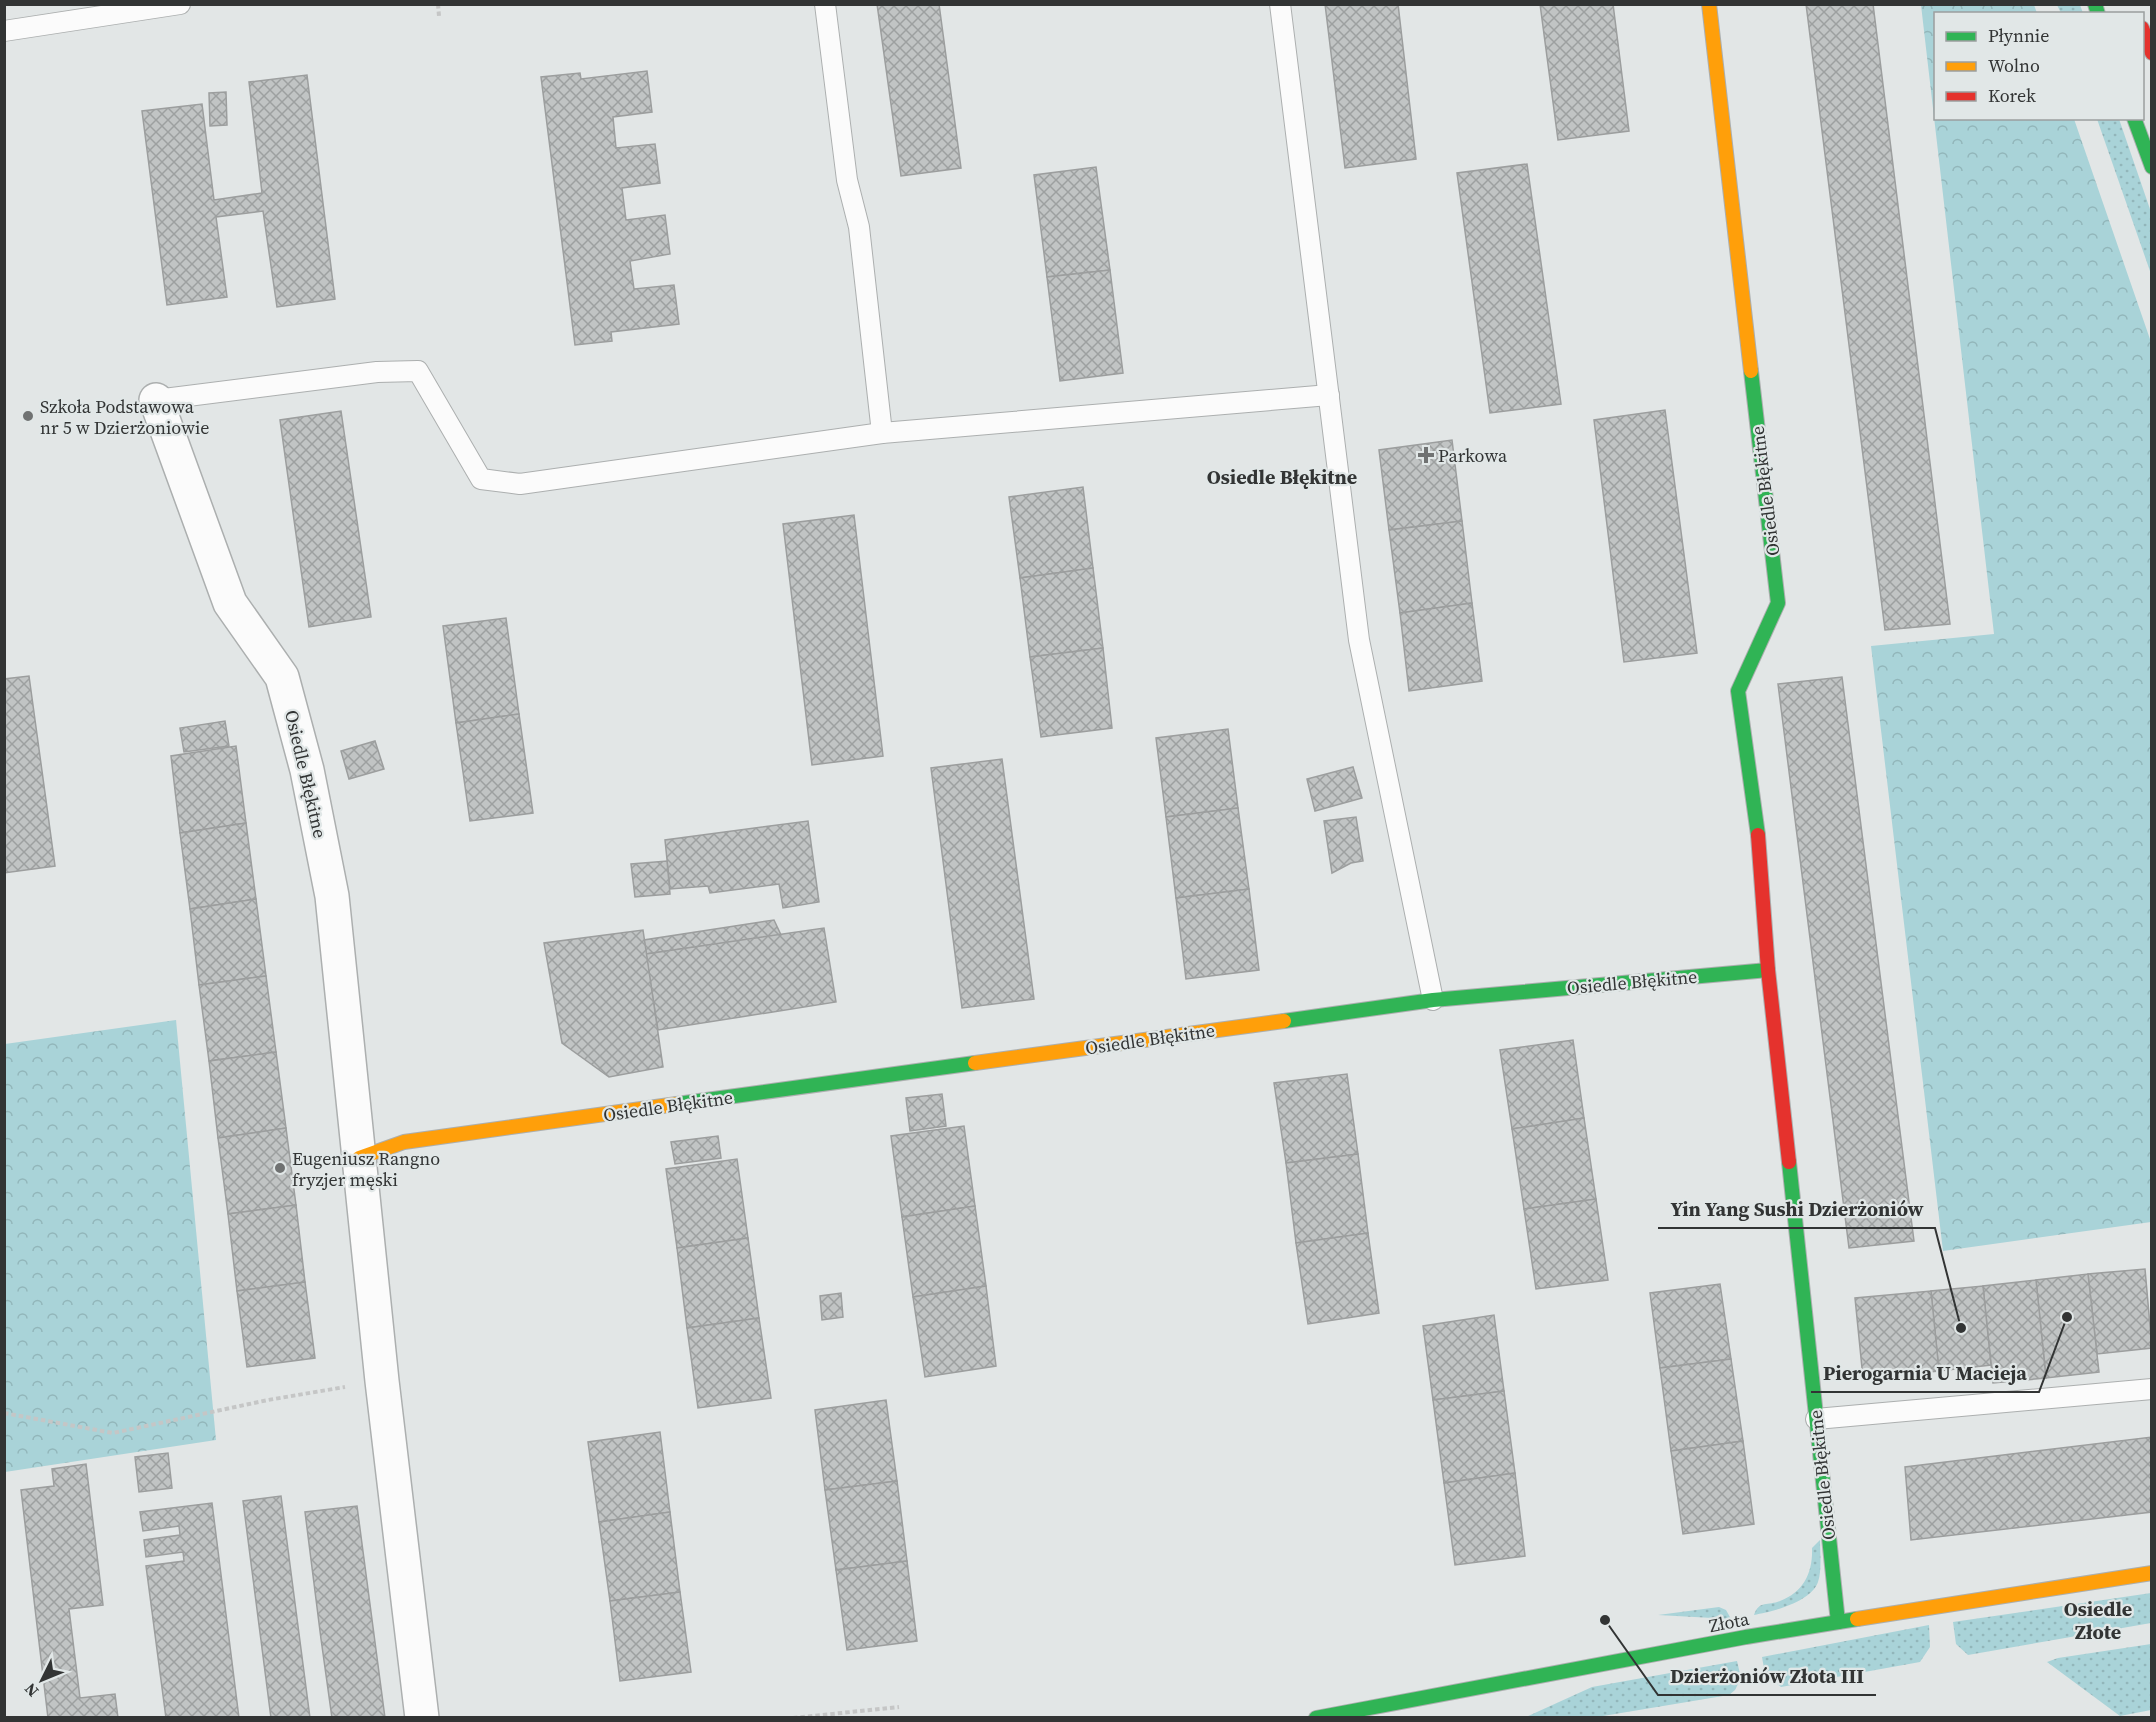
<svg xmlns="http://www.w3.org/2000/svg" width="2156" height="1722" font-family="'Source Serif 4',serif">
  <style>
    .grass { fill: url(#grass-dots) }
    .park { fill: url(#park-crowns) }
    .building { fill: url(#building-cross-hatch); stroke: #9c9e9e; stroke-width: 1.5 }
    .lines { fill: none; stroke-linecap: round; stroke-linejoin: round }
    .lane-casing { stroke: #acafaf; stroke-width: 22 }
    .street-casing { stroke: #acafaf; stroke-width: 36 }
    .fast-casing { stroke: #acafaf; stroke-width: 16 }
    .slow-casing { stroke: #acafaf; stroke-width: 16 }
    .jam-casing { stroke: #acafaf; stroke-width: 16 }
    .path { stroke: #c5c6c6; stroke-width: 4; stroke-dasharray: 4.5 3; stroke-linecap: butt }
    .lane { stroke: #fbfbfb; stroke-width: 20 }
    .street { stroke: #fbfbfb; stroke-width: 33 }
    .fast { stroke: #30b455; stroke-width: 14 }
    .slow { stroke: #ff9f0a; stroke-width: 14 }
    .jam { stroke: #e5322d; stroke-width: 14 }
    .poi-dot { fill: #707272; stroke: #e1e7e7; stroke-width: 2 }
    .labels { text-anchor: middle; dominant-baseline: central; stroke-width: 4.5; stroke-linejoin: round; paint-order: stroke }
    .poi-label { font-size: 18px; fill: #323434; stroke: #e1e7e7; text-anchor: start }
    .street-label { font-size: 18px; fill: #323434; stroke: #e1e7e7 }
    .neighbourhood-label { font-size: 20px; font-weight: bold; fill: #323434; stroke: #e1e7e7 }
    .leader { fill: none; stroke: #323434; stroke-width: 2 }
    .callout-dot { fill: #323434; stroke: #e1e7e7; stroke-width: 2 }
    .callout-label { font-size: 20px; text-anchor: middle; font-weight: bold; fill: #323434; stroke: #e1e7e7; stroke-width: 4.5; stroke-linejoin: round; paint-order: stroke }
  </style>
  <defs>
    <pattern id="grass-dots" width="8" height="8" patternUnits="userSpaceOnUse" patternTransform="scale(1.5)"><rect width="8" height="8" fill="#a9d3d8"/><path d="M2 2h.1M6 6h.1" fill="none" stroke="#92b6ba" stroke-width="1.8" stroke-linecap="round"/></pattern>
    <pattern id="park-crowns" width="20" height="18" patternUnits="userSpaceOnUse" patternTransform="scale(1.5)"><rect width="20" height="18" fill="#a9d3d8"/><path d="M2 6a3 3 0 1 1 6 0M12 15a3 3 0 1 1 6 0" fill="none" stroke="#92b6ba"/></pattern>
    <pattern id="building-cross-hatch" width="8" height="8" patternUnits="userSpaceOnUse" patternTransform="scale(1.5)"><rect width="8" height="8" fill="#c1c4c4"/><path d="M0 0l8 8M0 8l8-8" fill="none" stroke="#9da0a0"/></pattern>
  </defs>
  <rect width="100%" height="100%" fill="#e2e6e6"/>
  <g class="grass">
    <path d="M2057 5H2080L2083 13H2061Z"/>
    <path d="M2097 119H2119L2151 212V274Z"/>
    <path d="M1820 1540C1820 1552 1822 1570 1818 1582 1811 1602 1772 1612 1754 1615 1759 1600 1768 1606 1780 1601 1804 1592 1813 1572 1812 1548Z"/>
    <path d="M2151 1593V1623L1968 1655 1956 1644 1953 1622Z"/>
    <path d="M1719 1607 1726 1610 1731 1619 1658 1615Z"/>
    <path d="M1929 1625 1930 1647 1920 1662 1781 1687 1765 1674 1762 1657Z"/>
    <path d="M2151 1644V1710L2120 1716 2047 1662 2058 1658Z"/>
    <path d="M1737 1661 1741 1678 1735 1690 1729 1695 1597 1717H1526L1592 1687Z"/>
  </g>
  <g class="park">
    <path d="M1921 5H2034L2037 13 1936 14V118L2074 119 2151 342V1222L1943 1251 1871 646 1994 634Z"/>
    <path d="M176 1020 216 1440 5 1472V1044Z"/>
  </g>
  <g class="building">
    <path d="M877 4H939L961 168 901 176Z"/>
    <path d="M1325 4H1398L1416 159 1345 168Z"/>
    <path d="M1540 4H1613L1629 131 1558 140Z"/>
    <path d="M1806 4H1873L1950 624 1885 630Z"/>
    <path d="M647 71 652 112 613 117 616 148 655 144 660 183 622 188 626 220 665 215 670 254 630 261 634 289 674 285 679 324 611 332 612 341 575 345 541 77 580 73 581 79Z"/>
    <path d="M307 75 335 299 277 307 263 211 216 217 227 297 167 305 142 111 202 104 214 200 262 193 249 82Z"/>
    <path d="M226 92 227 125 210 126 209 93Z"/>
    <path d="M1527 164 1561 404 1490 413 1457 173Z"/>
    <path d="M1096 167 1110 270 1047 277 1034 175Z"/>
    <path d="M1110 270 1123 373 1060 381 1047 277Z"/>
    <path d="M1665 410 1697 653 1624 662 1594 420Z"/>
    <path d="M341 411 371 617 309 627 280 420Z"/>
    <path d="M1452 440 1462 521 1389 530 1379 450Z"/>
    <path d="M1083 487 1093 568 1020 578 1009 497Z"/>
    <path d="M854 515 883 756 812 765 783 524Z"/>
    <path d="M1462 521 1472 603 1400 613 1389 530Z"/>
    <path d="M1093 568 1103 648 1030 657 1020 578Z"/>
    <path d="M1472 603 1482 681 1409 691 1400 613Z"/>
    <path d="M506 618 519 714 456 723 443 626Z"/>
    <path d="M1103 648 1112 728 1041 737 1030 657Z"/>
    <path d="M29 676 55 866 4 873V679Z"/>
    <path d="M1842 677 1914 1241 1849 1248 1778 684Z"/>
    <path d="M519 714 533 813 470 821 456 723Z"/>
    <path d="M225 721 229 746 184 752 180 728Z"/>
    <path d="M1228 729 1238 808 1166 817 1156 738Z"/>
    <path d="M375 741 384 769 349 779 341 751Z"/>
    <path d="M236 746 246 823 180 833 171 756Z"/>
    <path d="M1002 759 1034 999 962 1008 931 768Z"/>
    <path d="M1353 767 1362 798 1315 811 1307 779Z"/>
    <path d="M1238 808 1249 889 1176 898 1166 817Z"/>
    <path d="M1356 817 1363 861 1351 863 1332 873 1324 821Z"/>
    <path d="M808 821 819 902 783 908 779 884 710 893 708 886 670 889 665 840Z"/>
    <path d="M246 823 256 899 190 909 180 833Z"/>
    <path d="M667 861 670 894 635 897 631 864Z"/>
    <path d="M1249 889 1259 970 1186 979 1176 898Z"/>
    <path d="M256 899 266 976 199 985 190 909Z"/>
    <path d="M774 920 781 935 646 954 644 940Z"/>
    <path d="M824 928 836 1002 658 1030 646 954Z"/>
    <path d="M643 930 663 1067 609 1077 562 1043 544 943Z"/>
    <path d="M266 976 276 1052 209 1061 199 985Z"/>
    <path d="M1573 1040 1584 1118 1512 1129 1500 1050Z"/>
    <path d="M276 1052 286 1128 218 1138 209 1061Z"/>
    <path d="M1347 1074 1358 1154 1286 1163 1274 1083Z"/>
    <path d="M942 1094 946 1126 910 1131 906 1098Z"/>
    <path d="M1584 1118 1596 1199 1524 1209 1512 1129Z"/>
    <path d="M964 1126 975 1206 902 1217 891 1136Z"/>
    <path d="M286 1128 296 1205 228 1214 218 1138Z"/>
    <path d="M718 1136 721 1158 675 1164 671 1142Z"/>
    <path d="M1358 1154 1368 1233 1296 1243 1286 1163Z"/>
    <path d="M737 1159 748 1238 677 1248 666 1169Z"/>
    <path d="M1596 1199 1608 1280 1536 1289 1524 1209Z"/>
    <path d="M296 1205 305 1282 237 1291 228 1214Z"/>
    <path d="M975 1206 986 1286 913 1297 902 1217Z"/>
    <path d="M1368 1233 1379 1313 1308 1324 1296 1243Z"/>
    <path d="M748 1238 759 1318 687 1328 677 1248Z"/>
    <path d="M2145 1269 2152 1348 2097 1354 2088 1274Z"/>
    <path d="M2088 1274 2099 1372 2046 1378 2036 1280Z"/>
    <path d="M2036 1280 2046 1378 1993 1383 1983 1286Z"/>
    <path d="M305 1282 315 1358 247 1367 237 1291Z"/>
    <path d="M1720 1284 1731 1359 1660 1368 1650 1293Z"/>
    <path d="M986 1286 996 1366 925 1377 913 1297Z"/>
    <path d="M1983 1286 1991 1365 1939 1371 1931 1291Z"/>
    <path d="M1931 1291 1939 1371 1863 1378 1855 1298Z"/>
    <path d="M841 1293 843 1317 822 1320 820 1296Z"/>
    <path d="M1494 1315 1504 1391 1433 1400 1423 1326Z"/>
    <path d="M759 1318 771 1398 698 1408 687 1328Z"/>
    <path d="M1731 1359 1743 1441 1671 1451 1660 1368Z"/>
    <path d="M1504 1391 1515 1473 1444 1483 1433 1400Z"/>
    <path d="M886 1400 897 1481 825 1490 815 1410Z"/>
    <path d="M660 1432 670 1512 599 1522 588 1442Z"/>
    <path d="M2152 1437V1512L1911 1540 1905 1467Z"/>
    <path d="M1743 1441 1754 1524 1683 1534 1671 1451Z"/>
    <path d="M168 1453 172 1488 139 1492 135 1457Z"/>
    <path d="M86 1464 103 1605 69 1609 80 1698 115 1694 118 1718H48L21 1490 54 1486 52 1469Z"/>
    <path d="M1515 1473 1525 1556 1455 1565 1444 1483Z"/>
    <path d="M897 1481 907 1561 836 1570 825 1490Z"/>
    <path d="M281 1496 310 1718H271L243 1501Z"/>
    <path d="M212 1503 239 1718H166L146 1566 184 1561 183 1552 146 1557 144 1540 180 1535 179 1526 143 1531 140 1512Z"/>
    <path d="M357 1506 385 1718H332L321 1639 305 1512Z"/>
    <path d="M670 1512 680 1592 610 1601 599 1522Z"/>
    <path d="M907 1561 917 1641 847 1650 836 1570Z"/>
    <path d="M680 1592 691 1672 620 1681 610 1601Z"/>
  </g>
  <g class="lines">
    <defs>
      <g id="lane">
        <path d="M825 4 847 180 859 227 882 433"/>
        <path d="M1280 4 1359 640 1433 1000"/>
        <path d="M4 31 180 4"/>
        <path d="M156 400 377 372 418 371 481 479 520 484 882 433 1329 395"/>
        <path d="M1816 1419 2152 1389"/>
      </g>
      <path id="street" d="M156 400 230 603 282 677 307 770 332 896 382 1381 422 1718"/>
      <g id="fast">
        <path d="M2095 4 2098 14"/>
        <path d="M2134 118 2152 167"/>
        <path d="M1751 371 1778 603 1738 691 1758 835"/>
        <path d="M1284 1021 1433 1000 1768 970"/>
        <path d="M677 1104 975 1063"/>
        <path d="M1789 1162 1838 1622"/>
        <path d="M1316 1718 1746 1637 1857 1619"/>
      </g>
      <g id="slow">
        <path d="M1709 4 1751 371"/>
        <path d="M975 1063 1284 1021"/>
        <path d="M359 1158 404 1142 677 1104"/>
        <path d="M1857 1619 2152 1573"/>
      </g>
      <g id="jam">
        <path d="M2142 28 2152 53"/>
        <path d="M1758 835 1768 970 1789 1162"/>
      </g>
    </defs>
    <use href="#lane" class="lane-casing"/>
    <use href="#street" class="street-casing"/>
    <use href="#fast" class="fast-casing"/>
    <use href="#slow" class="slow-casing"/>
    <use href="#jam" class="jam-casing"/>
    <g class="path">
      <path d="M438 4 439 16"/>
      <path d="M4 1413 113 1433 268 1400 345 1387"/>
      <path d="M793 1718 899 1707"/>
    </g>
    <use href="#lane" class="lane"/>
    <use href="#street" class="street"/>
    <use href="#fast" class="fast"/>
    <use href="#slow" class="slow"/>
    <use href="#jam" class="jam"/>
  </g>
  <g class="poi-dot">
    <circle cx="28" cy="416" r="6"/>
    <path d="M1423 446h6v6h6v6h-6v6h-6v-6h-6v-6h6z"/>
    <circle cx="280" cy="1168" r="6"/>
  </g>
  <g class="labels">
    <g class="poi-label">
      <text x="40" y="406">Szkoła Podstawowa<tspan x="40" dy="21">nr 5 w Dzierżoniowie</tspan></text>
      <text x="1438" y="455">Parkowa</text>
      <text x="292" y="1158">Eugeniusz Rangno<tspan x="292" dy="21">fryzjer męski</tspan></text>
    </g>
    <g class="street-label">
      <text transform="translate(1765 491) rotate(-97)">Osiedle Błękitne</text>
      <text transform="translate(306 774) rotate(77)">Osiedle Błękitne</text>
      <text transform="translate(1632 982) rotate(-5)">Osiedle Błękitne</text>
      <text transform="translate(1150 1039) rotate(-8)">Osiedle Błękitne</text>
      <text transform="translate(668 1106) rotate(-8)">Osiedle Błękitne</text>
      <text transform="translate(1822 1475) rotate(-96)">Osiedle Błękitne</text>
      <text transform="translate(1729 1622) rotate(-11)">Złota</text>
    </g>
    <g class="neighbourhood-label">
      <text x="1282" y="477">Osiedle Błękitne</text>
      <text x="2098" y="1609">Osiedle<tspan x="2098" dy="23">Złote</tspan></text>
    </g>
  </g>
  <path class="leader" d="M1961 1328L1935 1228H1658M2067 1317L2039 1392H1811M1605 1620L1658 1695H1876"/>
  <g class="callout-dot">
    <circle cx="1961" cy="1328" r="6"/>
    <circle cx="2067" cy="1317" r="6"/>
    <circle cx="1605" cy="1620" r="6"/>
  </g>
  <g class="callout-label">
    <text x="1797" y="1216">Yin Yang Sushi Dzierżoniów</text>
    <text x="1925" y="1380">Pierogarnia U Macieja</text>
    <text x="1767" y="1683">Dzierżoniów Złota III</text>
  </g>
  <rect width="2156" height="1722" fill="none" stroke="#323434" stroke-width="12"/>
  <rect x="1934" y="12" width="210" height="108" fill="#e1e7e7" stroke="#9b9f9f" stroke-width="1.5"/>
  <rect x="1946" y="32" width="30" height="9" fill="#30b455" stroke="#9b9f9f" stroke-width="1.5"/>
  <text x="1988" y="42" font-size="18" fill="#323434">Płynnie</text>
  <rect x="1946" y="62" width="30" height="9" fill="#ff9f0a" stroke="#9b9f9f" stroke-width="1.5"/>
  <text x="1988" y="72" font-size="18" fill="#323434">Wolno</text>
  <rect x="1946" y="92" width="30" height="9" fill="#e5322d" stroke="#9b9f9f" stroke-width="1.5"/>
  <text x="1988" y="102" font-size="18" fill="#323434">Korek</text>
  <g transform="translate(42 1680) rotate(227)" stroke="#e1e7e7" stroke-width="4.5" paint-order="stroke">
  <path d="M0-4.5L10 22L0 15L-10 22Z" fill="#323434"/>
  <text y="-9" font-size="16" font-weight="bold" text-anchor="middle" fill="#323434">N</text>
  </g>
</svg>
